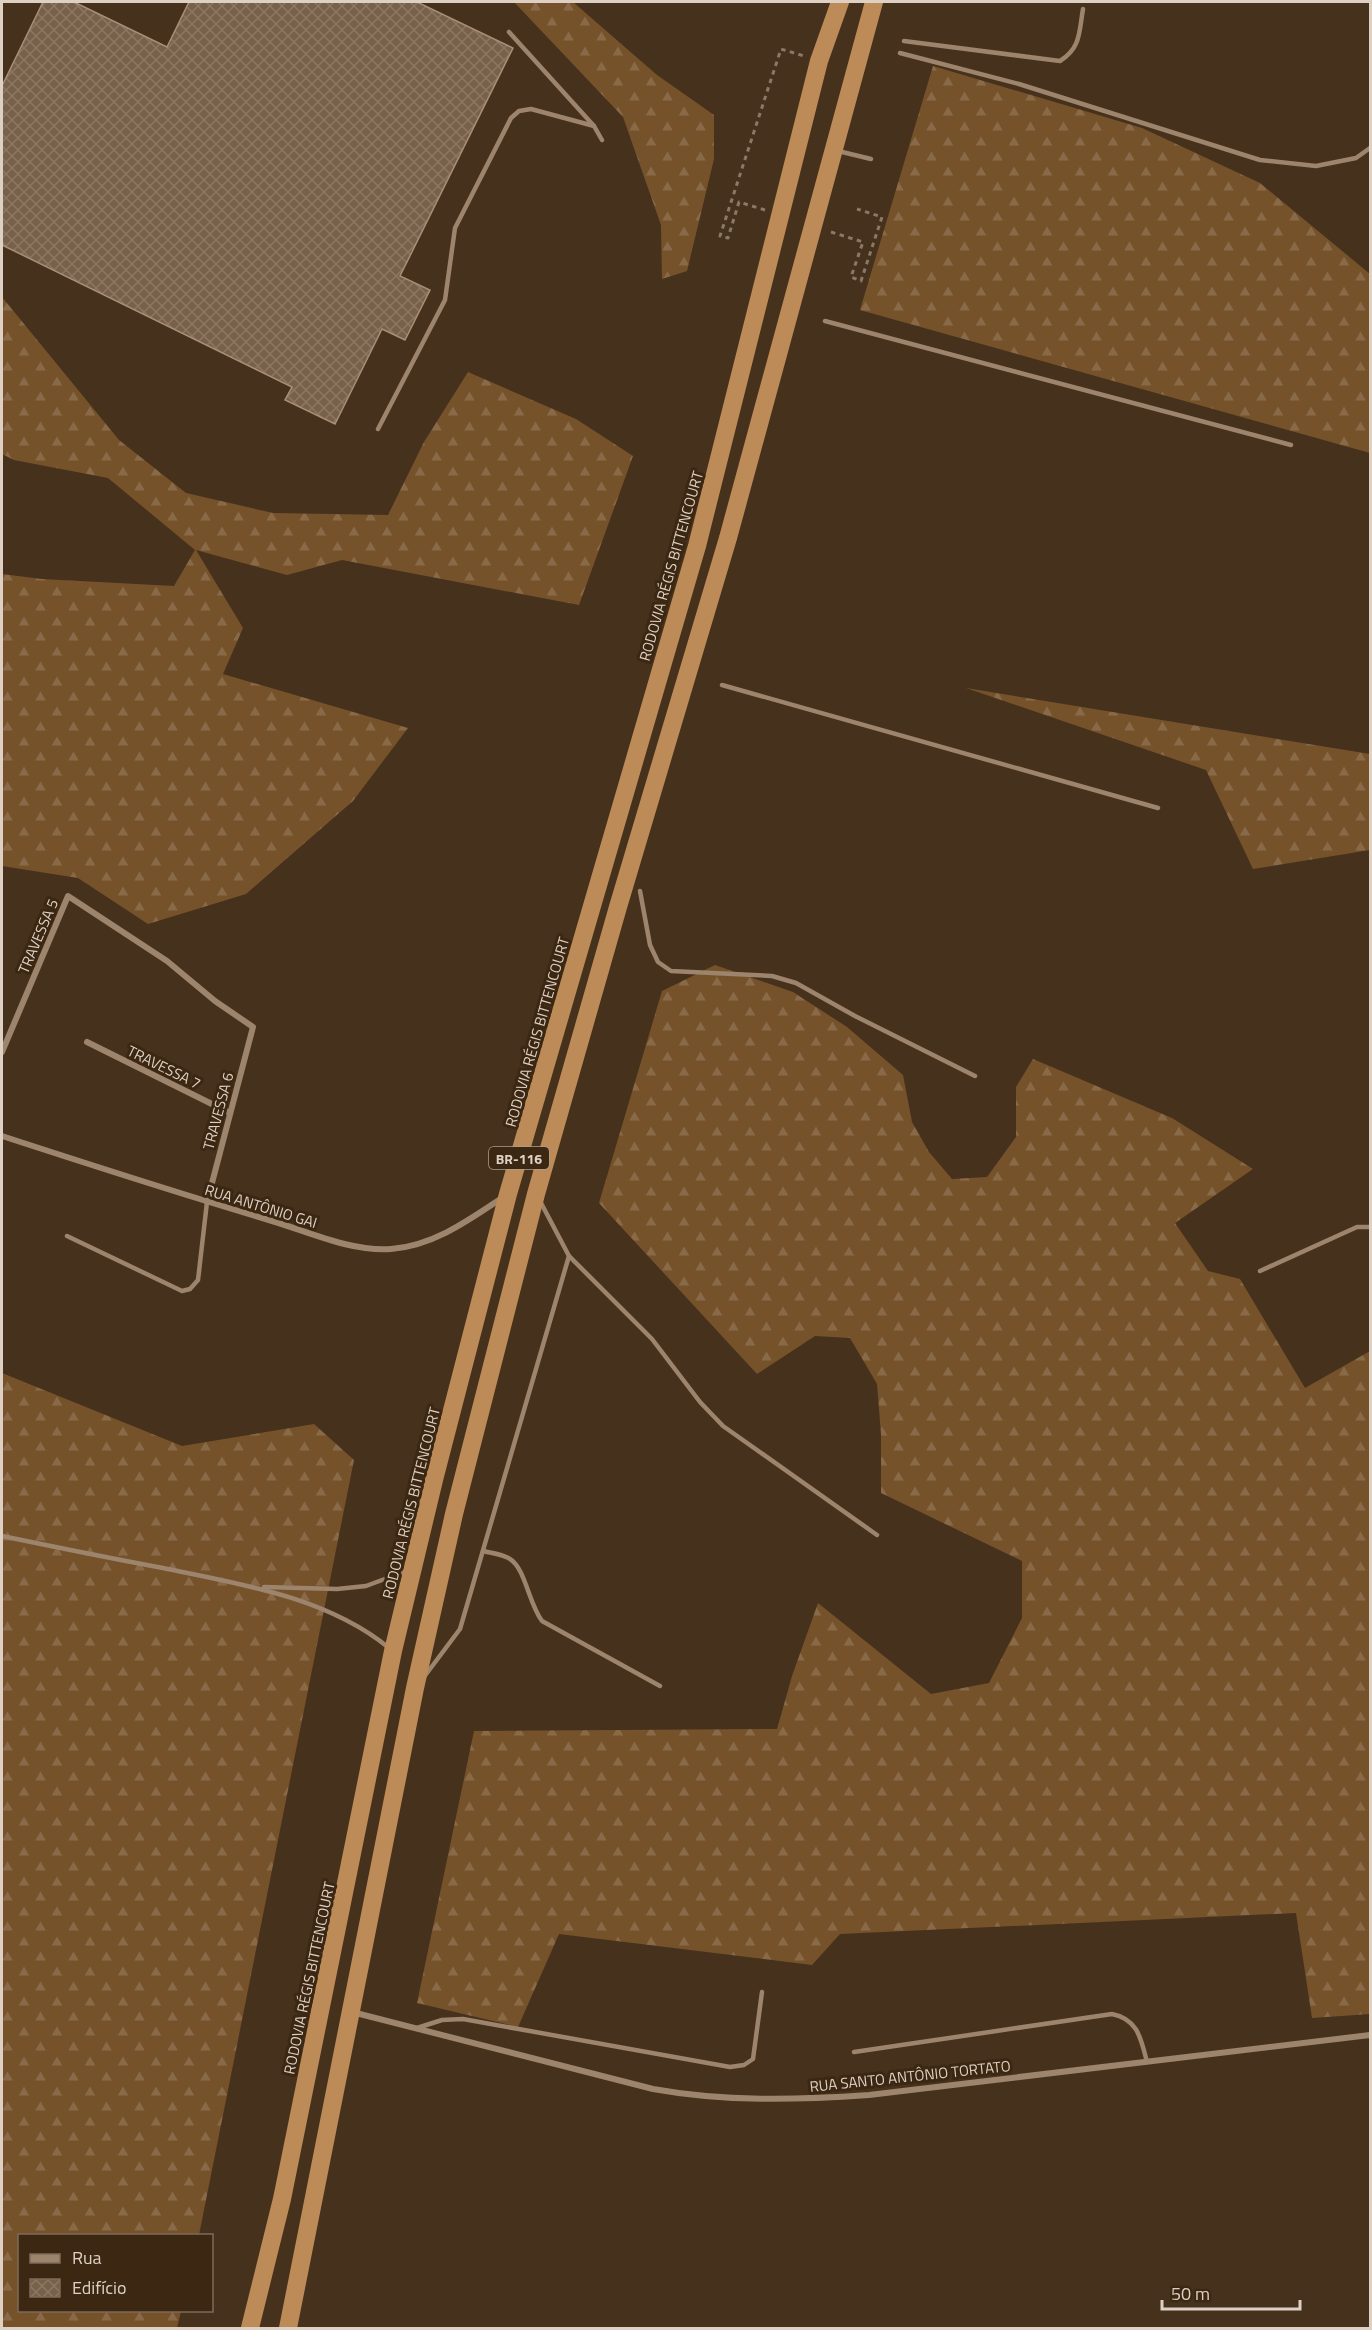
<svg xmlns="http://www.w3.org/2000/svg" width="1372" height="2330" font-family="'Titillium Web',sans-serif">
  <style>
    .forest { fill: url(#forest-firs) }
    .building { fill: url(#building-cross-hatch); stroke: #a88f77; stroke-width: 1.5 }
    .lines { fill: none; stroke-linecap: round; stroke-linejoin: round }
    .path { stroke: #8a7968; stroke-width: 3; stroke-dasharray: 4.5 4.5; stroke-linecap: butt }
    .service { stroke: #9d846c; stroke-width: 4.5 }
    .minor { stroke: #9d846c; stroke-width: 6 }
    .motorway { stroke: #bc8b57; stroke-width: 18 }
    .labels { text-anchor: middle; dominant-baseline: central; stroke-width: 6; stroke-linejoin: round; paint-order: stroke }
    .shield { fill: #3c2712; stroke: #ad9e8f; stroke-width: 1.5 }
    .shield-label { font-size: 14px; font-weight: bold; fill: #ded1c4 }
    .street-label { font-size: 15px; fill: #ded1c4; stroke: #3c2712 }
  </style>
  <defs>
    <pattern id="forest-firs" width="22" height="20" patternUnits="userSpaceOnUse" patternTransform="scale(1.5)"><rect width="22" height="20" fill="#76522b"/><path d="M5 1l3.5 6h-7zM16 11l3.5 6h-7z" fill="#896a48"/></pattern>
    <pattern id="building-cross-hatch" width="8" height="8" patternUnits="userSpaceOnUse" patternTransform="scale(1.5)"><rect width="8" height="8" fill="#78614a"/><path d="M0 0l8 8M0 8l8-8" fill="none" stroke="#8b7762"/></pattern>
  </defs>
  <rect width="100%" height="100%" fill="#46311c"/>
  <g class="forest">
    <path d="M514 2H573L657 75 714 115V159L687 271 662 279 661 225 623 117Z"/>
    <path d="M933 66 1142 128 1260 183 1370 274V453L860 310Z"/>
    <path d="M2 297 119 440 186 493 273 513 388 515 424 442 468 372 576 419 633 456 579 605 342 560 287 575 196 550 243 628 223 674 408 728 353 801 246 894 148 924 78 878 2 866V574L42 579 174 586 195 550 108 478 14 460 2 454Z"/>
    <path d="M966 688 1370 754V850L1253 869 1206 770Z"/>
    <path d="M715 965 793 992 847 1027 903 1075 912 1122 929 1152 952 1179 987 1177 1016 1137V1087L1033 1059 1172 1118 1253 1169 1175 1223 1208 1271 1240 1279 1305 1388 1370 1351V2014L1312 2018 1296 1913 840 1934 812 1965 559 1934 518 2027 417 2003 474 1731 777 1729 792 1676 818 1603 931 1694 989 1683 1022 1618V1561L881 1493V1434L877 1384 850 1338 815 1336 757 1374 599 1203 662 991Z"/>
    <path d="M2 1373 182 1446 314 1424 354 1460 199 2235 20 2236V2310L181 2311 177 2328H2Z"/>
  </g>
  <path class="building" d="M43 2H74L167 47 189 2H417L513 48 400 276 430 290 405 340 382 329 335 424 285 400 292 387 2 245V86Z"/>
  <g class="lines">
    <g class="path">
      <path d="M765 210 739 202 728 238 720 236 781 49 804 56"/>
      <path d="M831 232 863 242 851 277 861 281 882 217 857 209"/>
    </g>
    <g class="service">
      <path d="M509 32 594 126 602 140"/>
      <path d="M904 41 1060 61C1081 48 1079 32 1083 9"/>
      <path d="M900 53 1019 84 1260 160 1316 166 1356 158 1370 148"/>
      <path d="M838 151 871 159"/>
      <path d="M825 321 1291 445"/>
      <path d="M378 429 445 300 455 228 511 118 519 111 531 109 594 126"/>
      <path d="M722 685 1158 808"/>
      <path d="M640 891 650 945 658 962 671 971 772 976 796 983 855 1016 975 1076"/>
      <path d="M67 1236 182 1291 190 1289 198 1280 207 1202"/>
      <path d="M569 1256 652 1339 700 1402 723 1426 877 1535"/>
      <path d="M1260 1271 1357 1227H1370"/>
      <path d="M2 1536C55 1547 109 1558 163 1568 240 1584 327 1597 389 1648"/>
      <path d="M483 1551C491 1553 503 1554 510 1559 525 1568 529 1604 542 1621L660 1686"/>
      <path d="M264 1587 337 1589 366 1586 409 1570"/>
      <path d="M424 1677 460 1629 569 1256 540 1201"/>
      <path d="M417 2028 442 2020 463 2019 730 2067 744 2065 753 2059 762 1992"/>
      <path d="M854 2052 1112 2014C1138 2019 1141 2039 1147 2062"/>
    </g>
    <g class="minor">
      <path d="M87 1042 230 1113"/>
      <path d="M2 1052 68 896 167 961 215 1001 253 1027 207 1202"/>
      <path d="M2 1136C91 1165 181 1194 272 1221 309 1232 352 1252 391 1249 433 1246 469 1220 502 1198"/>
      <path d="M352 2012 653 2089C725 2102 797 2100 869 2095L1370 2035"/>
    </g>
    <g class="motorway">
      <path d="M250 2328 282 2199 393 1651 434 1480 508 1194 697 546 819 61 840 2"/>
      <path d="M288 2328 415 1688 454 1514 536 1194 618 907 728 538 874 2"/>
    </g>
  </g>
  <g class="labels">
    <rect class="shield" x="489" y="1147" width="60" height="22" rx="4.5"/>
    <g class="shield-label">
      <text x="519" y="1158">BR-116</text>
    </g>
    <g class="street-label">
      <text transform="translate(671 566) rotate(-74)">RODOVIA RÉGIS BITTENCOURT</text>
      <text transform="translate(38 936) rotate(-67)">TRAVESSA 5</text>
      <text transform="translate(537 1032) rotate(-74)">RODOVIA RÉGIS BITTENCOURT</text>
      <text transform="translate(164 1067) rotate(26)">TRAVESSA 7</text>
      <text transform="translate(218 1111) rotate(-75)">TRAVESSA 6</text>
      <text transform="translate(261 1206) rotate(17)">RUA ANTÔNIO GAI</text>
      <text transform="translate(411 1503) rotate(-76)">RODOVIA RÉGIS BITTENCOURT</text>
      <text transform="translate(309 1978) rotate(-78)">RODOVIA RÉGIS BITTENCOURT</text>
      <text transform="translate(910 2076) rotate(-6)">RUA SANTO ANTÔNIO TORTATO</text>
    </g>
  </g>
  <rect width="1372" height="2330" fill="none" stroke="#ded1c4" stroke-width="6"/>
  <rect x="18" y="2234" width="195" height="78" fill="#3c2712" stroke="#7d6b59" stroke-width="1.5"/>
  <rect x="30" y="2254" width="30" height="9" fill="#9d846c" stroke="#7d6b59" stroke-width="1.5"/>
  <text x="72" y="2264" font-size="18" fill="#ded1c4">Rua</text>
  <rect x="30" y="2279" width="30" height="18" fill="url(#building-cross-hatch)" stroke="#7d6b59" stroke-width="1.5"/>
  <text x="72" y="2294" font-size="18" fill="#ded1c4">Edifício</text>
  <path d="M1162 2300v9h138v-9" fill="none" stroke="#ded1c4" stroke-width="3"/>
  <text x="1171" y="2300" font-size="18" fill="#ded1c4" stroke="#3c2712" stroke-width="4.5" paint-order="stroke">50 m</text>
</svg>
